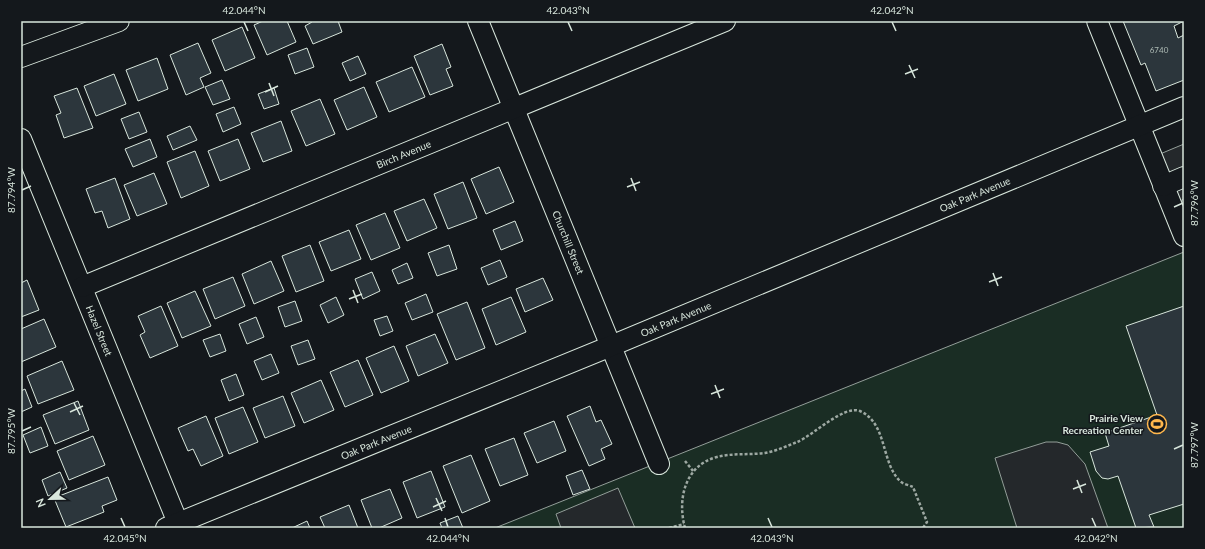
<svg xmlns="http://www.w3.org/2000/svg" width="1205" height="549" font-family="Lato,sans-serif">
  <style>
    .green { fill: #1a2d24; stroke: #939e99 }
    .parking { fill: #24282b; stroke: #939e99 }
    .building { fill: #2c363c; stroke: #d8e6dc }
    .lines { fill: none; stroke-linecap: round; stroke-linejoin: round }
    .minor-casing { stroke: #d8e6dc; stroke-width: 22 }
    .path { stroke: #9da8a2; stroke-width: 2.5; stroke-dasharray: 3 2; stroke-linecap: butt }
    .minor { stroke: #14181c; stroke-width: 20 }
    .ticks { fill: none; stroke: #d8e6dc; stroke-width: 1.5 }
    .labels { text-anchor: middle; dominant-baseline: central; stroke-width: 3; stroke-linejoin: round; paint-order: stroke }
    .number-label { font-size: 8px; fill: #adbab4 }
    .street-label { font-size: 10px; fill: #d8e6dc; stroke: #14181c }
    .poi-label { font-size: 10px; font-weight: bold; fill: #d8e6dc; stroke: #14181c; text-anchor: end }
    .neatline { fill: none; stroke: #d8e6dc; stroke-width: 1.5 }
    .ticks-label { font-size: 10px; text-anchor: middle; fill: #d8e6dc }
  </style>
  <rect width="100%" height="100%" fill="#14181c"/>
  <path class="green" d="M1184 252V528H495Z"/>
  <g class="parking">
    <path d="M1184 144V199L1180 201 1160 154Z"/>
    <path d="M1046 442H1057L1068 445 1085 464 1108 528H1017L995 458Z"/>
    <path d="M618 488 635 528H561L556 514Z"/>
  </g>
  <g class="building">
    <path d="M263 21H287L296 42 267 55 254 25Z"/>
    <path d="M312 21H338L342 32 313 44 305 26 312 22Z"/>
    <path d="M1123 21H1184L1174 26 1178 38 1184 35V80L1156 91 1145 63 1141 65Z"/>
    <path d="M242 27 255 58 225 71 212 40Z"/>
    <path d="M198 43 211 73 200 78 204 87 186 95 170 55Z"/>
    <path d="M442 44 451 67 446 69 453 86 430 95 414 56Z"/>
    <path d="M307 48 314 67 295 74 288 55Z"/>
    <path d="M358 56 366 74 350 81 342 63Z"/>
    <path d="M157 58 168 89 138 101 126 70Z"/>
    <path d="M412 67 425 97 389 112 376 82Z"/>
    <path d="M114 74 126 104 96 116 84 86Z"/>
    <path d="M222 80 230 99 213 105 205 87Z"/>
    <path d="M364 87 377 117 347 130 334 100Z"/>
    <path d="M77 88 93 128 64 138 56 115 61 113 54 96Z"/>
    <path d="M274 88 279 104 264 109 258 94Z"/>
    <path d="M320 99 335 134 306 146 291 111Z"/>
    <path d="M234 107 241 124 223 132 216 114Z"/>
    <path d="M139 112 147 132 129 139 121 119Z"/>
    <path d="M281 121 292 151 263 162 251 133Z"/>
    <path d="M190 126 197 140 173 150 167 136Z"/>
    <path d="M150 139 157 157 133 167 125 149Z"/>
    <path d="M238 139 250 169 220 181 208 151Z"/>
    <path d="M195 151 209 186 181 198 167 162Z"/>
    <path d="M499 167 514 202 486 214 471 179Z"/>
    <path d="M154 173 167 204 137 216 124 185Z"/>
    <path d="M115 178 130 219 108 228 102 211 95 213 86 189Z"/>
    <path d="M463 182 477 218 448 229 434 194Z"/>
    <path d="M424 199 437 228 407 241 394 211Z"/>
    <path d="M385 213 400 248 371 260 356 225Z"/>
    <path d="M515 221 523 241 501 250 493 230Z"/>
    <path d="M349 230 361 259 331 271 319 242Z"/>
    <path d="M310 245 324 281 296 292 282 256Z"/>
    <path d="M449 245 457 269 437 276 428 253Z"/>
    <path d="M500 260 507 277 488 285 481 268Z"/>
    <path d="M271 261 284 291 254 304 242 274Z"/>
    <path d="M407 263 413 278 398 284 392 270Z"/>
    <path d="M372 272 380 291 363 299 355 279Z"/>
    <path d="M233 277 245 306 215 319 203 289Z"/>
    <path d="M543 278 553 300 525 312 516 289Z"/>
    <path d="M27 280 39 310 21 317V283Z"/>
    <path d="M195 291 211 326 182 338 167 303Z"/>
    <path d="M426 294 433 312 412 320 405 303Z"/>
    <path d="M336 297 344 315 328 323 320 305Z"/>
    <path d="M511 297 526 332 496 345 482 309Z"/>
    <path d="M295 301 302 321 285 327 278 307Z"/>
    <path d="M467 302 485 348 456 360 437 314Z"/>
    <path d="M161 306 178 346 150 358 140 335 145 332 138 316Z"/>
    <path d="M1184 306V504L1149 515 1154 527 1136 528 1118 476 1108 479 1102 478 1096 471 1090 452 1109 446 1105 433 1157 415 1126 326Z"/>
    <path d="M387 316 393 331 380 336 374 320Z"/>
    <path d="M256 317 264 337 247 344 239 324Z"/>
    <path d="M44 319 56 347 21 362V329Z"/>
    <path d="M220 334 226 351 210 357 203 340Z"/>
    <path d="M435 334 448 363 418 376 406 346Z"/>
    <path d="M308 340 315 359 298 365 291 346Z"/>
    <path d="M394 346 409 381 381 393 366 358Z"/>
    <path d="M271 354 279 373 262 380 254 361Z"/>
    <path d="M358 360 373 395 345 407 330 372Z"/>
    <path d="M62 361 74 390 38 404 27 376Z"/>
    <path d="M236 374 244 395 229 401 221 380Z"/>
    <path d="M321 380 334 410 304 423 291 393Z"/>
    <path d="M25 389 32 407 21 412V391Z"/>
    <path d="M283 396 295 426 265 438 253 408Z"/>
    <path d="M78 401 89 430 55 444 43 415Z"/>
    <path d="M590 406 596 422 601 420 612 444 601 449 605 459 589 466 567 416Z"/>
    <path d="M243 407 258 442 229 454 215 418Z"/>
    <path d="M206 416 223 456 201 466 193 449 188 451 178 428Z"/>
    <path d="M554 421 566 451 537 463 524 433Z"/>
    <path d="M41 427 48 446 30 453 23 435Z"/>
    <path d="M93 436 105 465 69 480 57 451Z"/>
    <path d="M514 438 528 475 500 486 485 449Z"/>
    <path d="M471 455 490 501 462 513 443 466Z"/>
    <path d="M582 470 590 489 573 495 566 476Z"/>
    <path d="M431 471 445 507 417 518 403 482Z"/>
    <path d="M60 472 67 488 48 496 42 480Z"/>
    <path d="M108 477 117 500 102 506 104 512 66 527 54 498Z"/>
    <path d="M390 489 402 518 379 528H372L361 500Z"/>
    <path d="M349 505 358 528H325L320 517Z"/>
    <path d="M458 516 463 528H442L440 523Z"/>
    <path d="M307 521 310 528H292Z"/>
  </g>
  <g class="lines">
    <defs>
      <g id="minor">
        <path id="s1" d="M478 21 659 464"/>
        <path d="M1097 21 1184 236"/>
        <path d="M21 57 119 21"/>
        <path id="s2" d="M21 139 178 523"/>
        <path d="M1163 186 1184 177"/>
        <path id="s3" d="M82 287 725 21"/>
        <path id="s4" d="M166 528 611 346 1184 107"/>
      </g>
    </defs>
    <use href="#minor" class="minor-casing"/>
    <g class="path">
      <path d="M685 461 693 471"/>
      <path d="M669 528 684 524"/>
      <path d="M685 528C677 499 685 465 717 457 732 453 749 455 765 453 776 451 787 446 797 442 814 435 843 405 860 411 887 423 881 461 899 480 902 484 909 485 913 487L927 522 923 528"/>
    </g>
    <use href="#minor" class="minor"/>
  </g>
  <path class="ticks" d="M244 22 248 31M568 22 572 31M892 22 896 31M909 65 915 78M905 74 918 69M269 83 274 96M265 92 278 86M631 178 636 191M627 187 640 182M22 190 31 186M1174 207 1183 203M993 273 998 286M989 282 1002 277M353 290 358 303M349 299 362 294M715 385 720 398M711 394 724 389M74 403 80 415M70 412 83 406M22 431 31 427M1174 449 1183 445M1077 480 1082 493M1073 489 1086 484M436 498 442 511M433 507 446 501M121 518 125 527M445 518 448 527M768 518 772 527M1092 518 1096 527"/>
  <defs>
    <symbol id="stadium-ring" viewBox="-11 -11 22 22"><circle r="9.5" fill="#14181c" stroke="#ffb74d" stroke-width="1.5"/><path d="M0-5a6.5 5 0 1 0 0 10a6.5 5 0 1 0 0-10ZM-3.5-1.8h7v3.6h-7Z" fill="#ffb74d"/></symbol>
  </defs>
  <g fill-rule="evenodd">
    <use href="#stadium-ring" x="1146" y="413" width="22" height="22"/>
  </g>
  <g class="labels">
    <g class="number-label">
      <text x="1159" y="50">6740</text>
    </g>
    <g class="street-label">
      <text stroke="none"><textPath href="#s3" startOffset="348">Birch Avenue</textPath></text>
      <text stroke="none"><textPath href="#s4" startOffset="875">Oak Park Avenue</textPath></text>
      <text stroke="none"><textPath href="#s1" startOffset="239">Churchill Street</textPath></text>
      <text stroke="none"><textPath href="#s4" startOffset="551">Oak Park Avenue</textPath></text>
      <text stroke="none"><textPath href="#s2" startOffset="207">Hazel Street</textPath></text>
      <text stroke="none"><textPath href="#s4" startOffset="227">Oak Park Avenue</textPath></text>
    </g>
    <g class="poi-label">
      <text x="1143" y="418">Prairie View<tspan x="1143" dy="12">Recreation Center</tspan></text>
    </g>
  </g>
  <rect width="1205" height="549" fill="none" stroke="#14181c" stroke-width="44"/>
  <g transform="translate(50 499) rotate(248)" stroke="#14181c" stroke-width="3" paint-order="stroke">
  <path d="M0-3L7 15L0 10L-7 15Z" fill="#d8e6dc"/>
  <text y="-6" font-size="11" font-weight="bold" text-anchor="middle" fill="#d8e6dc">N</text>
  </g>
  <rect x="22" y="22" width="1161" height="505" class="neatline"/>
  <g class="ticks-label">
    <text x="244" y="14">42.044°N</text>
    <text x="568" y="14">42.043°N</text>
    <text x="892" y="14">42.042°N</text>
    <text transform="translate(11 190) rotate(-90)" y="4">87.794°W</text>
    <text transform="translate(1194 203) rotate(-90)" y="4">87.796°W</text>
    <text transform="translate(11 431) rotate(-90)" y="4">87.795°W</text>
    <text transform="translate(1194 445) rotate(-90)" y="4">87.797°W</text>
    <text x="125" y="542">42.045°N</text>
    <text x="448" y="542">42.044°N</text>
    <text x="772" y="542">42.043°N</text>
    <text x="1096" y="542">42.042°N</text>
  </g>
</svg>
